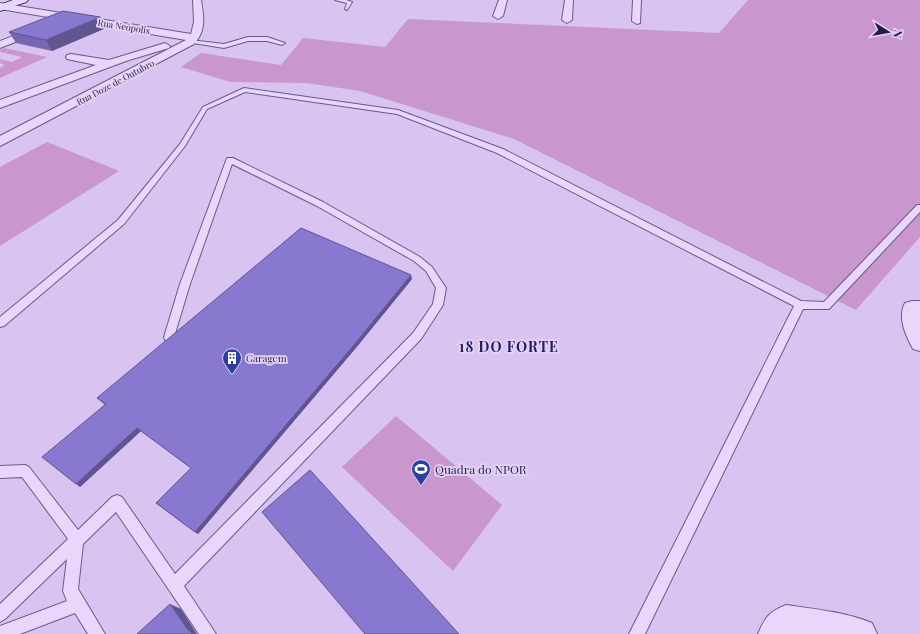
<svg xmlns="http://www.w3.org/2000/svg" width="920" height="634" font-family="'Playfair Display',serif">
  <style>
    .green { fill: #c997ce }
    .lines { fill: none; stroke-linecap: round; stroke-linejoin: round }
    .service-casing { stroke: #69598b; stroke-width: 2 }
    .minor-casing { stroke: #69598b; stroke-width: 2 }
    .secondary-casing { stroke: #4a3c6d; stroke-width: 2 }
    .service { fill: #e8d7fa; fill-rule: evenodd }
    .minor { fill: #e8d7fa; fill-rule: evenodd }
    .secondary { fill: #e8d7fa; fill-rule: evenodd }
    .wall { fill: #7667b2 }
    .shaded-wall { fill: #605491 }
    .building { fill: #8978cf; stroke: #605491 }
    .labels { text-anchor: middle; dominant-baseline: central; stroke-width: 3.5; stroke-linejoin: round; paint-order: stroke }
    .far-street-label { font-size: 9px; fill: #251e3a; stroke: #e5d3f7 }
    .poi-label { font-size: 10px; fill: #251e3a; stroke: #e5d3f7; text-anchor: start }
    .near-poi-label { font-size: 12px; fill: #251e3a; stroke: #e5d3f7; text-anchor: start }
    .district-label { font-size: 14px; font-weight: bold; letter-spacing: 1px; fill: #1c1c68; stroke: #e5d3f7 }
  </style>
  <rect width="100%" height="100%" fill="#d9c3f0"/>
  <g class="green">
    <path d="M748 0H920V237L856 310 514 139 360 91 307 83 230 82 181 67 201 53 281 65 303 38 385 47 408 19 719 33Z"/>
    <path d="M4 48 47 57 0 78V68L5 65 0 63V59L12 62 22 57 0 52V50Z"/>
    <path d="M47 142 119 171 0 246V167Z"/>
    <path d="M396 416 502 505 453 571 342 467Z"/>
  </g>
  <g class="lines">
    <defs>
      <g id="service">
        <path d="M335 0H346L352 2 347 10 345 9 347 3Z"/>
        <path d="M248 37H267L285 43 282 45 267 41H248L224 48 187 42 190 40 224 44Z"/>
        <path d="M244 88 398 110 503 149 801 301 824 302 917 205H920V212L829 309H803L645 634H629L794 306 497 153 397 114 245 92 207 109 185 146 124 224 4 326 0 327V317L118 220 180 144 203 107Z"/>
        <path d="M227 158H233L323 202 420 257 432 267 446 288 443 305 421 339 184 586 216 634H199L116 512 83 544 78 589 105 634H88L75 613 20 634H0V626L67 601 63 591 67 559 5 619 0 622V604L68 539 22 477 0 478V466L25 465 29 467 78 530 112 497 117 495 122 497 175 574 413 333 433 304 436 288 426 271 414 261 317 206 232 164 190 284 174 337 173 340H165L164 337 180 284Z"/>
      </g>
      <g id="minor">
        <path d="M193 0H201C204 18 206 31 194 44L0 146V136L186 40 0 9V3L191 34 194 22Z"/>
        <path d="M499 0H507L503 16 498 19 493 16Z"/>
        <path d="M565 0H573L572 20 567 23 562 20Z"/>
        <path d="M633 0H641L640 23 637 24 632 21Z"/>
        <path d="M39 26 44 29 43 31 0 48V41Z"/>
        <path d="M165 43 170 46 169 48 126 61 0 108V100L96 65 67 59 66 57 67 55 71 54 109 60Z"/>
        <path d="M912 301H920V351L913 349C906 336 897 317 905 303Z"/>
        <path d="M786 605C815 609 845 612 872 623L877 634H758C765 617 769 612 786 605Z"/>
      </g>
      <path id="secondary" d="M13 0H28L26 2 0 11V5Z"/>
    </defs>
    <use href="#service" class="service-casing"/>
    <use href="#minor" class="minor-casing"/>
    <use href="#secondary" class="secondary-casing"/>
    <use href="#service" class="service"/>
    <use href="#minor" class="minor"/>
    <use href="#secondary" class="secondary"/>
  </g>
  <g class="wall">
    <path d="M106 28 52 51 16 43 9 32Z"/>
    <path d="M412 279 355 349 198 534 156 503 191 468 141 431 80 487 105 405 97 398Z"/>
  </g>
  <g class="shaded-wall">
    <path d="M100 17 106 28 52 51 46 40Z"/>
    <path d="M411 275 412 279 355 349 198 534 195 532Z"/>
    <path d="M137 428 141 431 80 487 76 484Z"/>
    <path d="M170 604 181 609 197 634H192L188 630Z"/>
  </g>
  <g class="building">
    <path d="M63 11 100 17 46 40 9 32Z"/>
    <path d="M301 228 411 275 354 345 195 532 156 503 191 468 137 428 76 484 42 457 106 404 97 398Z"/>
    <path d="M310 470 459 634H365L262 512Z"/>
    <path d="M170 604 188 630 190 631 192 634H137Z"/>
  </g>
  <defs>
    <symbol id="building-pin" viewBox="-11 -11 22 30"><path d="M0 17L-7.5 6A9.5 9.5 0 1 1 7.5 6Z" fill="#27419c" stroke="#e5d3f7"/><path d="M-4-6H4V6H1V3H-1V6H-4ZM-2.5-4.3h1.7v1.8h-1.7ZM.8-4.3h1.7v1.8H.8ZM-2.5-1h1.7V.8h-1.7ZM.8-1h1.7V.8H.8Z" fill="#fff"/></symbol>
    <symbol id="stadium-pin" viewBox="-11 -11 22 30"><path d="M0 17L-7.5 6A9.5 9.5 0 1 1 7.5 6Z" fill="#27419c" stroke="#e5d3f7"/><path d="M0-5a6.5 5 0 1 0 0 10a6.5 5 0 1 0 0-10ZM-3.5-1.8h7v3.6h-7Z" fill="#fff"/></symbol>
  </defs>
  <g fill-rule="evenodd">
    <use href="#building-pin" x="221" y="347" width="22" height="30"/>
    <use href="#stadium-pin" x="410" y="458" width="22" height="30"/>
  </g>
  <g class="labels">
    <g class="far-street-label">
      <text transform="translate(124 26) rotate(9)">Rua Neópolis</text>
      <text transform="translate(115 82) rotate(-28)">Rua Doze de Outubro</text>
    </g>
    <g class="poi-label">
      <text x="246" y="358">Garagem</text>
    </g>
    <g class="near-poi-label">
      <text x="435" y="469">Quadra do NPOR</text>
    </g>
    <g class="district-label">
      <text x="509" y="346">18 DO FORTE</text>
    </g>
  </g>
  <g transform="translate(888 32) rotate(101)" stroke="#e5d3f7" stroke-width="3" paint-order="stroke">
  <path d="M0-3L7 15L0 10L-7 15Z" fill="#251e3a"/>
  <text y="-6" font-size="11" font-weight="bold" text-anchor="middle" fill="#251e3a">N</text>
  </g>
</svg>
